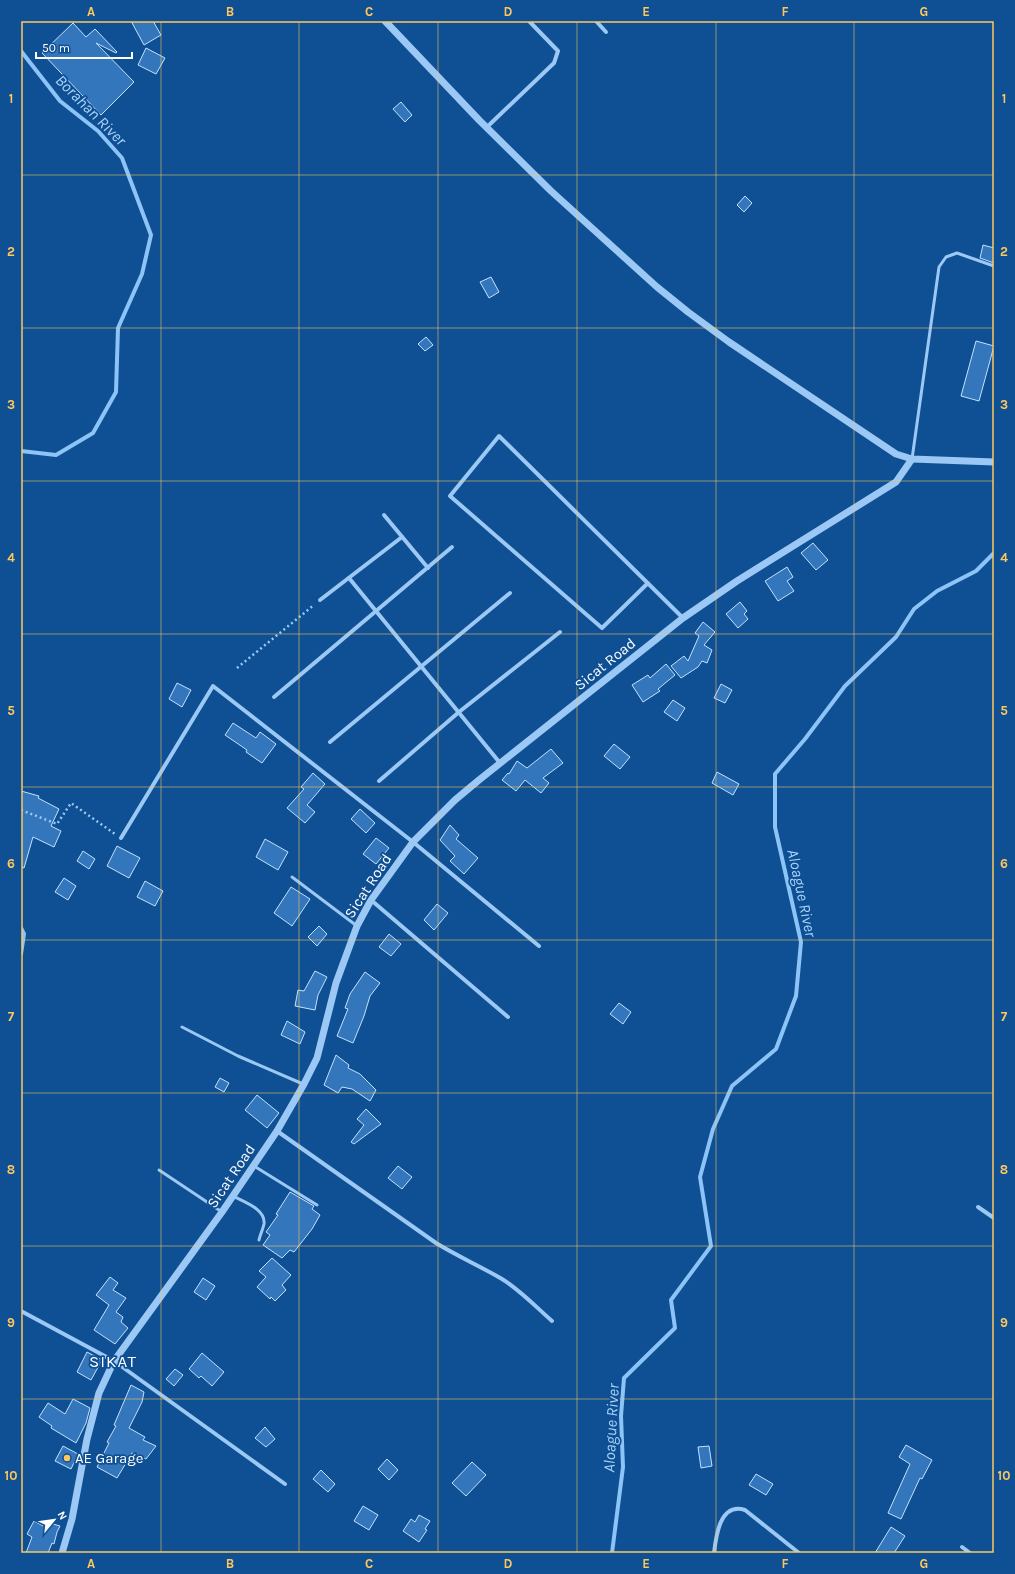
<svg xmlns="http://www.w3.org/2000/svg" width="1015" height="1574" font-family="Karla,sans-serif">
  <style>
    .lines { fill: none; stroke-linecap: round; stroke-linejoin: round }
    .stream { stroke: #8cc4f8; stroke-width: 4 }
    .building { fill: #3376bb; stroke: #c3e1fe }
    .path { stroke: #9bc8f4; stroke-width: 2.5; stroke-dasharray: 2 3; stroke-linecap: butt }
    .service { stroke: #9bc8f4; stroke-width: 3 }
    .minor { stroke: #9bc8f4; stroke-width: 4 }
    .tertiary { stroke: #9bc8f4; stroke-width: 7 }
    .grid { fill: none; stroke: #ffc85e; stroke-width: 1; stroke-opacity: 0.55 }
    .poi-dot { fill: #ffc85e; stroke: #0f4f93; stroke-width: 1.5 }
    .labels { text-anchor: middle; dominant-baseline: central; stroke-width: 3.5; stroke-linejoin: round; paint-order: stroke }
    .street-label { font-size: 15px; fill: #fff; stroke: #0f4f93 }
    .poi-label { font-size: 15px; fill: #fff; stroke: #0f4f93; text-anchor: start }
    .water-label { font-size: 16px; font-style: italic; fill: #a7d2fb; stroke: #0f4f93 }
    .quarter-label { font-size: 17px; letter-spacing: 1px; fill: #fff; stroke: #0f4f93 }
    .neatline { fill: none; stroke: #ffc85e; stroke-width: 1.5 }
    .grid-label { font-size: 13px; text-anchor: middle; font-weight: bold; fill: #ffc85e }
  </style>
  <rect width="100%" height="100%" fill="#0f4f93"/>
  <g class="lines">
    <g class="stream">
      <path d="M21 51 60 101 98 131 122 158 151 235 142 274 118 328 116 392 93 433 56 455 21 451"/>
      <path d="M21 928 24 934 21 954"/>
      <path d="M612 1553 623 1467 621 1416 624 1378 675 1328 671 1300 711 1246 700 1177 713 1129 732 1086 776 1049 796 996 801 942 775 827V774L805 739 845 686 896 637 914 609 937 591 976 571 994 553"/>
    </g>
  </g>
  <g class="building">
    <path d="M131 21H153L161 35 144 45Z"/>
    <path d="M73 23 86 37 95 29 117 52 116 53 96 43 134 82 101 115 42 53Z"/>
    <path d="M146 48 165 58 156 74 138 65Z"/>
    <path d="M401 102 412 115 405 122 393 109Z"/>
    <path d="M745 196 752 203 744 212 737 205Z"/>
    <path d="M983 245 994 248V263L980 258Z"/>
    <path d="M491 277 499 292 489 298 480 282Z"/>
    <path d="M426 337 433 345 425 351 418 344Z"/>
    <path d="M976 341 994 346 979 401 961 396Z"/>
    <path d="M813 543 828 560 816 570 801 553Z"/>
    <path d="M787 567 793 577 787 581 794 591 778 601 765 581Z"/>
    <path d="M740 602 747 611 744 614 748 619 738 628 726 614Z"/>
    <path d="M703 622 715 632 704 645 712 650 707 663 702 661 698 667 681 678 671 666 684 656 688 661 699 636 695 633Z"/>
    <path d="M666 664 675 675 658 689 660 691 643 702 632 685 648 675 650 678Z"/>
    <path d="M177 683 191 690 182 707 169 699Z"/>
    <path d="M721 684 732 690 725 703 714 698Z"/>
    <path d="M673 700 685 708 677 721 664 712Z"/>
    <path d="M233 723 256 738 260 732 276 744 262 763 246 752 247 750 225 735Z"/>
    <path d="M614 744 630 757 620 769 604 756Z"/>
    <path d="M551 749 563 763 543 778 549 783 541 793 525 780 516 791 502 780 508 773 509 774 517 761 527 768Z"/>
    <path d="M717 772 739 784 733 795 712 783Z"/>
    <path d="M313 773 325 784 307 805 315 812 305 823 287 808 304 789 301 787Z"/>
    <path d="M21 791 39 796 38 798 59 809 51 826 61 831 54 847 33 837 24 868 21 867Z"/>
    <path d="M360 809 375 823 366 833 351 819Z"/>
    <path d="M450 825 459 835 456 839 478 858 464 874 450 861 455 856 440 840Z"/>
    <path d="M376 838 389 848 376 864 363 854Z"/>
    <path d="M265 839 288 852 278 870 256 857Z"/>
    <path d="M117 846 140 858 129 878 107 866Z"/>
    <path d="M83 851 95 859 89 869 77 861Z"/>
    <path d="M64 878 76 886 68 900 55 892Z"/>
    <path d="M145 881 163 891 155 906 137 897Z"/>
    <path d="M291 887 310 899 292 926 274 913Z"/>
    <path d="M437 904 448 913 434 930 424 920Z"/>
    <path d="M319 926 327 934 317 946 308 937Z"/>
    <path d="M389 934 401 944 391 956 379 947Z"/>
    <path d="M315 971 327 977 318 995 315 1010 295 1006 298 990 304 991Z"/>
    <path d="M365 972 380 983 370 996 364 1016 353 1043 337 1036 348 1009 345 1008 350 994Z"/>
    <path d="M619 1003 631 1012 623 1024 610 1014Z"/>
    <path d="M287 1021 305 1032 300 1044 281 1035Z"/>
    <path d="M336 1055 349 1065 348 1068 360 1074 376 1090 370 1101 352 1089 342 1087 338 1093 324 1085Z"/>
    <path d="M220 1078 229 1083 224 1092 215 1087Z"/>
    <path d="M257 1095 279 1113 267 1128 245 1110Z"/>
    <path d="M366 1109 381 1124 354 1144 351 1142 364 1125 357 1119Z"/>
    <path d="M398 1166 412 1177 402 1189 388 1178Z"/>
    <path d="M290 1192 314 1206 312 1209 320 1215 312 1229 294 1252 290 1250 282 1258 263 1245 270 1235 266 1232 278 1215 276 1214Z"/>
    <path d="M272 1258 291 1275 282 1285 286 1290 275 1301 271 1297 270 1299 257 1287 266 1277 259 1271Z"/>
    <path d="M110 1277 118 1283 113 1290 126 1298 116 1312 123 1317 121 1322 128 1328 115 1344 94 1330 109 1305 96 1295Z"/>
    <path d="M203 1278 215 1286 206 1300 194 1292Z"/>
    <path d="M87 1352 102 1360 91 1380 77 1372Z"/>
    <path d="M202 1353 224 1372 212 1386 201 1376 199 1378 189 1369Z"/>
    <path d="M175 1369 183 1375 174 1386 166 1379Z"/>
    <path d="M131 1385 144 1392 142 1402 129 1428 145 1437 143 1440 156 1446 146 1459 132 1453 117 1478 97 1467 109 1443 107 1442 116 1426 114 1425Z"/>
    <path d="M73 1399 90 1408 86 1423 76 1443 51 1428 52 1426 39 1417 48 1403 65 1414Z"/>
    <path d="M265 1427 275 1439 266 1447 255 1438Z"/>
    <path d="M906 1445 932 1460 922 1479 920 1478 901 1519 888 1513 910 1464 899 1457Z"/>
    <path d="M63 1446 78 1454 71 1469 55 1461Z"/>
    <path d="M709 1446 712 1466 701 1468 698 1447Z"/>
    <path d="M387 1459 398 1470 389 1480 378 1469Z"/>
    <path d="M472 1462 486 1475 466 1496 452 1483Z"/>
    <path d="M321 1470 335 1484 328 1492 313 1479Z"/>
    <path d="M756 1474 773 1484 766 1495 749 1485Z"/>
    <path d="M363 1506 378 1515 369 1530 354 1521Z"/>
    <path d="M419 1515 430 1521 425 1529 427 1530 419 1542 403 1531 411 1519 415 1522Z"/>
    <path d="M34 1521 43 1526V1521L60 1526 57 1532 54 1544 52 1543 48 1553H26L32 1537 27 1534Z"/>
    <path d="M891 1527 905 1536 894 1553H875Z"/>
  </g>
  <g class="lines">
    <g class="path">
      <path d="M237 668 314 605"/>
      <path d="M21 810 57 824 71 803 115 834"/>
    </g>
    <g class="service">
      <path d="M912 459 939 267 946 257 957 253 994 266"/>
      <path d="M292 877 357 926"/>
      <path d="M182 1027 238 1056 303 1084"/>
      <path d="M254 1166 317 1205"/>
      <path d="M159 1170 222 1212"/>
      <path d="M233 1196C244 1202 266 1209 264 1224 263 1229 260 1235 259 1240"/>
    </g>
    <g class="minor">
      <path d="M596 21 606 32"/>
      <path d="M487 127 554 63 558 51 529 21"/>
      <path d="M384 515 428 568"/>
      <path d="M349 578 500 763"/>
      <path d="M648 583 602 628 450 496 499 436 683 618"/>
      <path d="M320 600 402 537"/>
      <path d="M274 697 452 547"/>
      <path d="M330 742 510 593"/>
      <path d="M379 781 459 712 560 632"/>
      <path d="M121 838 213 686 413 842 539 946"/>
      <path d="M371 900 508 1017"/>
      <path d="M277 1131 436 1243C457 1256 480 1266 502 1279 520 1290 536 1307 552 1321"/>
      <path d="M978 1207 994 1218"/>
      <path d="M21 1311 114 1361 285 1484"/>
      <path d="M962 1547 970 1553"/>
      <path d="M714 1553C716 1536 720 1502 745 1510L799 1553"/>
    </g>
    <g class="tertiary">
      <path d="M385 21 479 120 551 191 657 287 688 312 729 342 896 454 912 459 994 462"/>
      <path d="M62 1553 72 1519 87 1439 99 1393 114 1361 222 1212 277 1131 304 1084 317 1058 336 983 357 926 371 900 413 842 455 800 479 780 683 618 737 581 896 482 912 459"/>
    </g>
  </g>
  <path class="grid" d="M161 21V1553M299 21V1553M438 21V1553M577 21V1553M716 21V1553M854 21V1553M21 175H994M21 328H994M21 481H994M21 634H994M21 787H994M21 940H994M21 1093H994M21 1246H994M21 1399H994"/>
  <circle class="poi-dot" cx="67" cy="1458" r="4"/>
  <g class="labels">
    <g class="street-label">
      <text transform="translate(605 664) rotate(-39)">Sicat Road</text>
      <text transform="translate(368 886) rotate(-57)">Sicat Road</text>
      <text transform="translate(231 1176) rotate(-56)">Sicat Road</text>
    </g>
    <g class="poi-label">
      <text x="75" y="1458">AE Garage</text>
    </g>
    <g class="water-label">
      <text transform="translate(91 110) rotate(45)">Borahan River</text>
      <text transform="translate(802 893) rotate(78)">Aloague River</text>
      <text transform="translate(611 1428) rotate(-87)">Aloague River</text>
    </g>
    <g class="quarter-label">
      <text x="113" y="1361">SIKAT</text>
    </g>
  </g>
  <rect width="1015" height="1574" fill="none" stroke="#0f4f93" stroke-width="44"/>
  <g transform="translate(54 1520) rotate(61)" stroke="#0f4f93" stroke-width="3" paint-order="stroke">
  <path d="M0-3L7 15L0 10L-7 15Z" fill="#ffffff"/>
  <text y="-6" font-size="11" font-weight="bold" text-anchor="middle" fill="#ffffff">N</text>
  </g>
  <path d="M36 52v6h96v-6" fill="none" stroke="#ffffff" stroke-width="2"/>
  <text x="42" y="52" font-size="12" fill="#ffffff" stroke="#0f4f93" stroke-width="3" paint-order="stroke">50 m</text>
  <rect x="22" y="22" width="971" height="1530" class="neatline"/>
  <g class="grid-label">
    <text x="91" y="16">A</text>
    <text x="230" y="16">B</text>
    <text x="369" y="16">C</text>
    <text x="508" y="16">D</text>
    <text x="646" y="16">E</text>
    <text x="785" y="16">F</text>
    <text x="924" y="16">G</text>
    <text x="11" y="103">1</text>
    <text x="1004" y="103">1</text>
    <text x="11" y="256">2</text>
    <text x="1004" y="256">2</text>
    <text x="11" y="409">3</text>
    <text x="1004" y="409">3</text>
    <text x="11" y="562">4</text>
    <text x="1004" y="562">4</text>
    <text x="11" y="715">5</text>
    <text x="1004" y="715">5</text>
    <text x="11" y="868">6</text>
    <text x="1004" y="868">6</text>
    <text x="11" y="1021">7</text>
    <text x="1004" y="1021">7</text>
    <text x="11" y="1174">8</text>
    <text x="1004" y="1174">8</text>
    <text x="11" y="1327">9</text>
    <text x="1004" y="1327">9</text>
    <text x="11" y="1480">10</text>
    <text x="1004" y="1480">10</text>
    <text x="91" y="1568">A</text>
    <text x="230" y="1568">B</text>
    <text x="369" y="1568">C</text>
    <text x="508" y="1568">D</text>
    <text x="646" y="1568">E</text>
    <text x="785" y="1568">F</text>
    <text x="924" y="1568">G</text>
  </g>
</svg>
